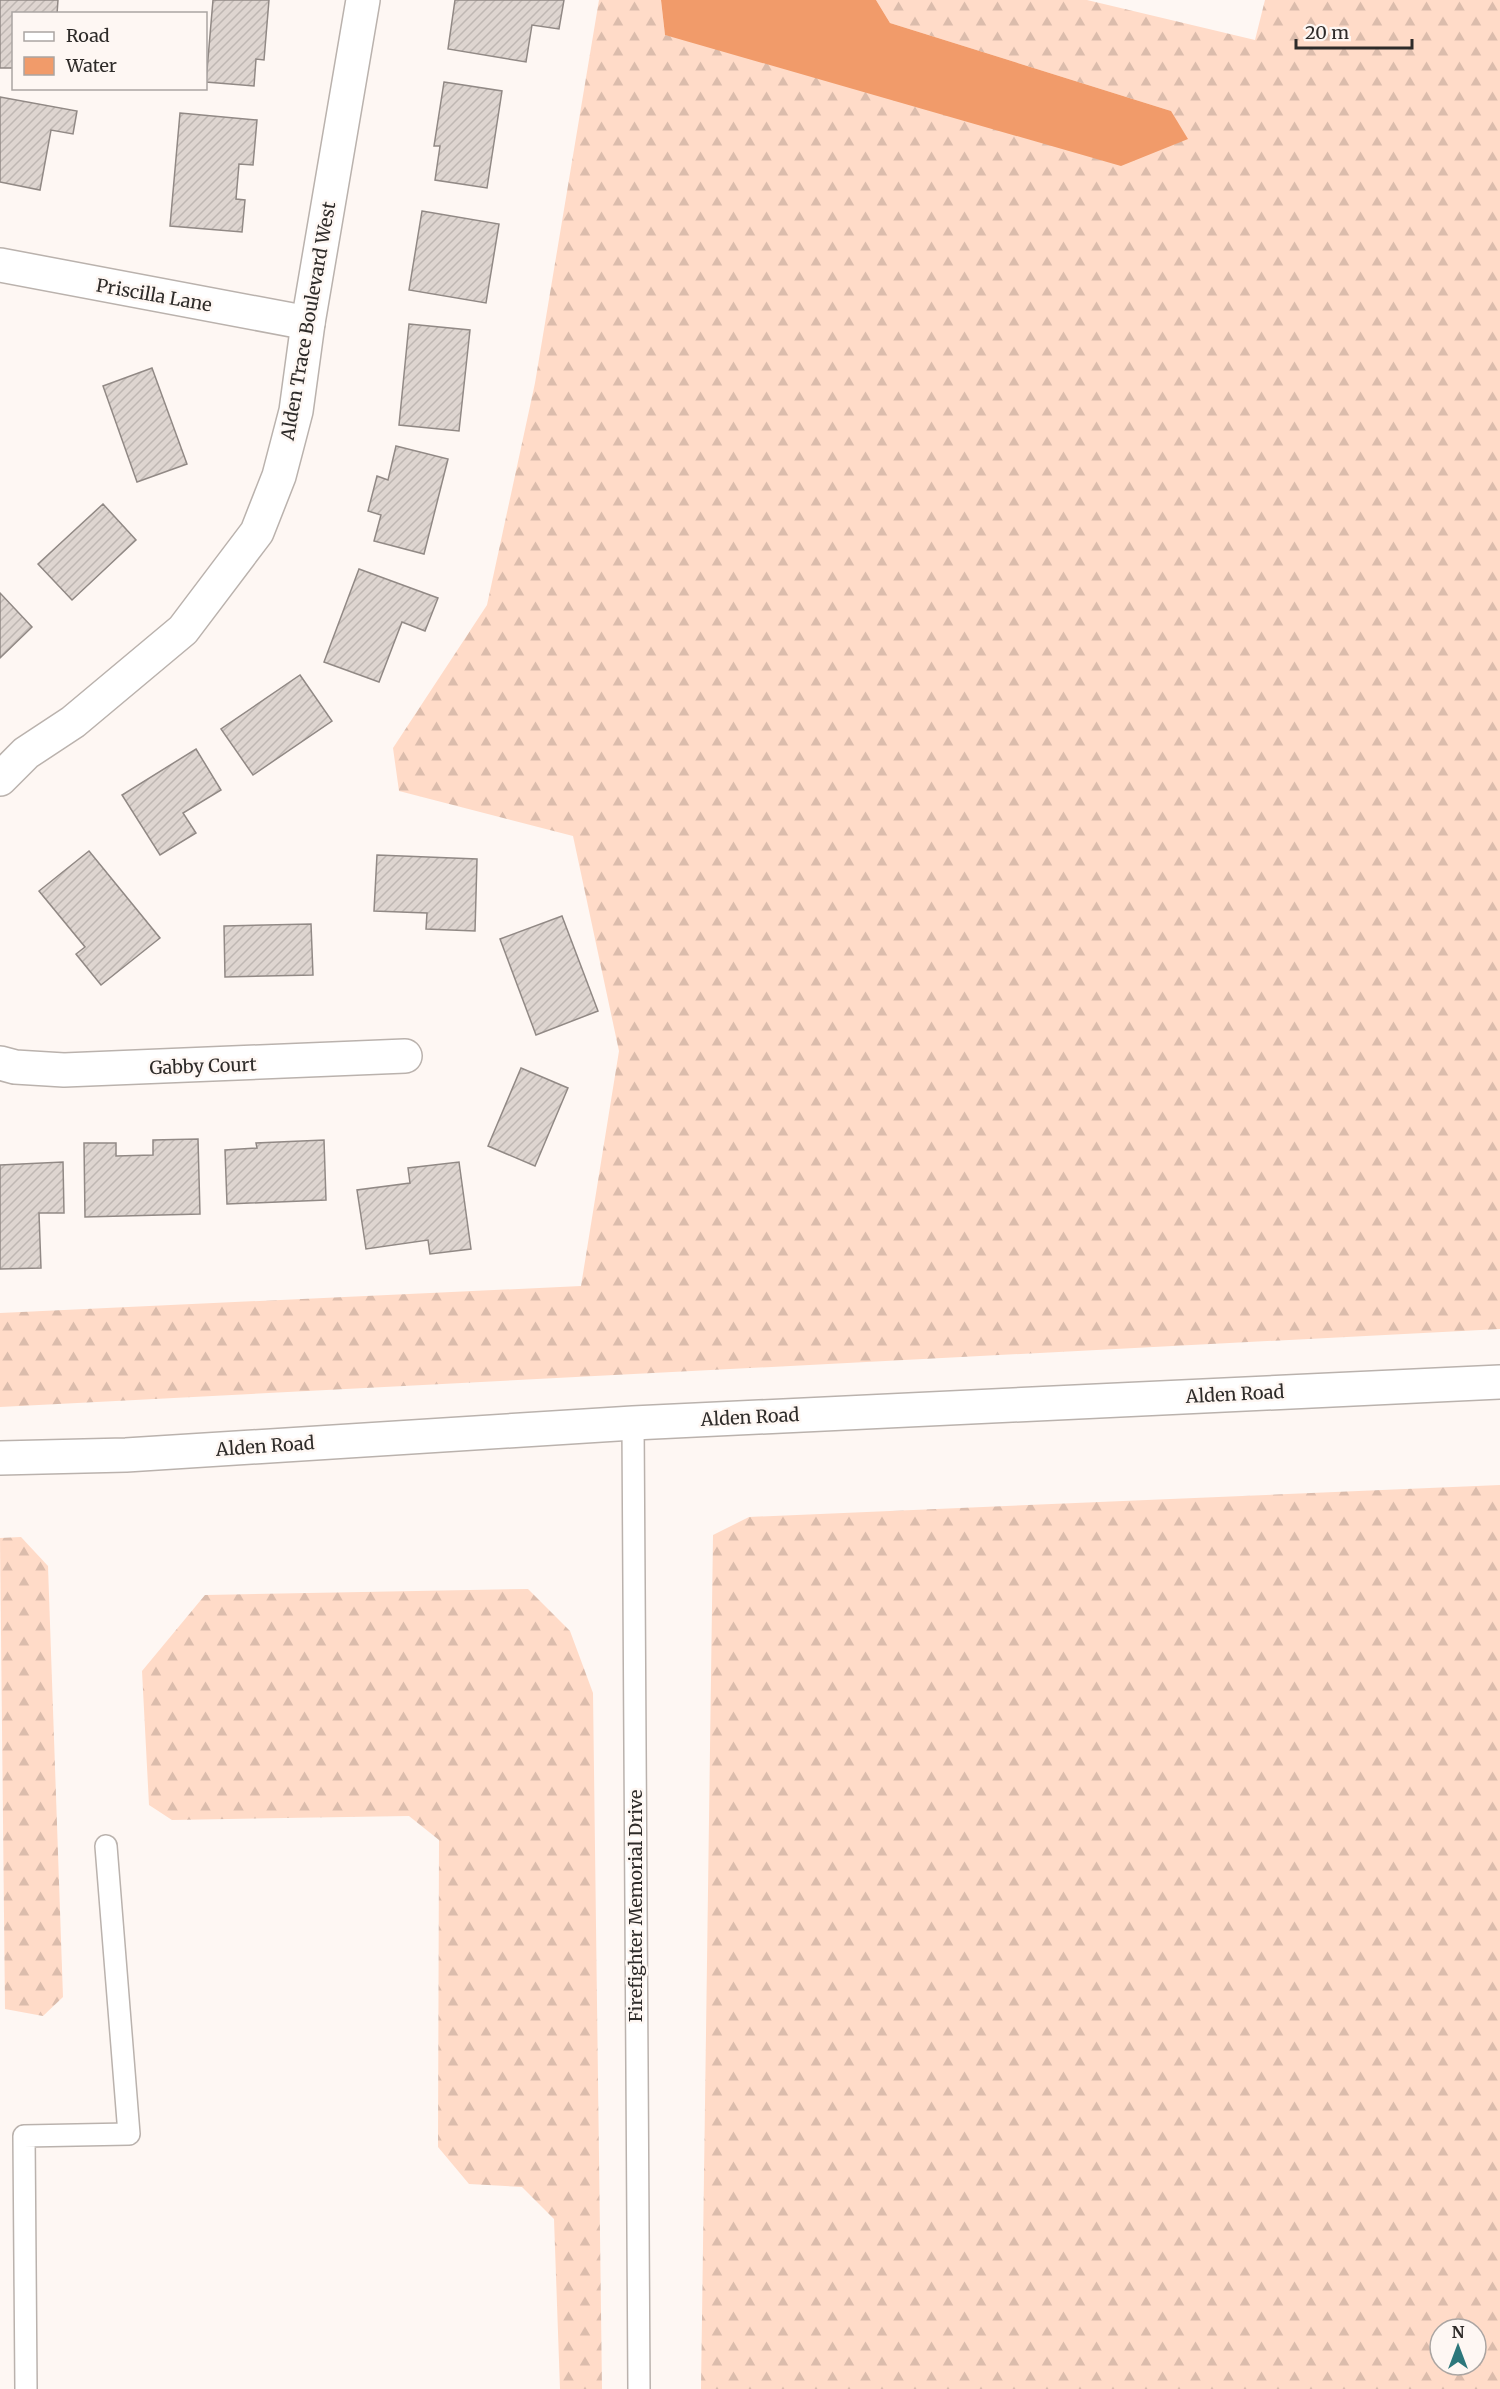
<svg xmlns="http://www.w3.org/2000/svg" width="1500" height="2389" font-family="Merriweather,serif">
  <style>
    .forest { fill: url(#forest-firs); fill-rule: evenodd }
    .water { fill: #f19b6a }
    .building { fill: url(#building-hatch); stroke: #918985; stroke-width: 1.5 }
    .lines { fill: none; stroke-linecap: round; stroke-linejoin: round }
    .service-casing { stroke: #bab2ad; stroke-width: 24 }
    .minor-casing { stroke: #bab2ad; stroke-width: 36 }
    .tertiary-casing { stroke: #bab2ad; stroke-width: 36 }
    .service { stroke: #fff; stroke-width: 21 }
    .minor { stroke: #fff; stroke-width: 33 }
    .tertiary { stroke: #fff; stroke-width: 33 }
    .labels { text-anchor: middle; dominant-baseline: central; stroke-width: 5; stroke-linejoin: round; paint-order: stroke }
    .street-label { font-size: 18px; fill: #2e2b29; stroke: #fef7f3 }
  </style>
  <defs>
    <pattern id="forest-firs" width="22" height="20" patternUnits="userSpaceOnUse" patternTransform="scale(1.5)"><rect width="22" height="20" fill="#ffdbc8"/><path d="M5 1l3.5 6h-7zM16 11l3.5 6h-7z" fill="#dbbcac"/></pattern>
    <pattern id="building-hatch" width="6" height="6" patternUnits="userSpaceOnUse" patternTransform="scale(1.5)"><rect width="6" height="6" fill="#ded5d0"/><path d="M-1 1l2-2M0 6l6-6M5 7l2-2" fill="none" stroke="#bfb7b3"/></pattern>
  </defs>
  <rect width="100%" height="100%" fill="#fef7f3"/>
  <g class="forest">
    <path d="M599 0H661L665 35 1171 111 890 23 876 0H1087L1255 40 1265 0H1500V1329L0 1407V1313L581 1286 619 1051 573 836 399 791 393 748 487 605 535 383Z"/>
    <path d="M1500 1485V2389H701L713 1535 749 1517ZM1440 2329H1476V2365H1440Z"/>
    <path d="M21 1537 48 1566 63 1997 43 2016 5 2009 0 1538Z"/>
    <path d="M528 1589 570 1631 593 1693 602 2389H560L554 2219 522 2187 469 2184 438 2147 439 1840 409 1816 172 1820 149 1805 142 1671 205 1595Z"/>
  </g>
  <path class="water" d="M661 0H876L890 23 1171 111 1188 139 1121 166 665 35Z"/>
  <g class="building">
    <path d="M0 0H58L57 14H14V68H0Z"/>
    <path d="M213 0H269L264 60 256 59 254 86 206 82Z"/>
    <path d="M455 0H564L559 29 532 25 526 62 448 49Z"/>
    <path d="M444 82 502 91 487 188 435 180 440 146H434Z"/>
    <path d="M0 97 77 111 73 134 51 130 40 190 0 182Z"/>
    <path d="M180 113 257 120 253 165 239 164 236 199 245 200 242 232 170 226Z"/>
    <path d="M422 211 499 224 486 303 409 290Z"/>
    <path d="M409 324 470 330 459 431 399 425Z"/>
    <path d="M152 368 187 464 137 482 103 386Z"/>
    <path d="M396 446 448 459 424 554 374 541 381 515 368 511 377 476 388 480Z"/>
    <path d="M103 504 136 540 72 600 38 564Z"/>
    <path d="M359 569 438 598 425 631 402 622 379 682 324 662Z"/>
    <path d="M0 593 32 627 0 658Z"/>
    <path d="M300 675 332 721 253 775 221 729Z"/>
    <path d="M196 749 221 790 183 813 196 833 160 855 122 795Z"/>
    <path d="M89 851 160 938 101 985 76 954 85 947 39 891Z"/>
    <path d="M377 855 477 859 475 931 426 929 427 913 374 911Z"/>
    <path d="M562 916 598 1011 536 1035 500 939Z"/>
    <path d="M311 924 313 975 225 977 224 926Z"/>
    <path d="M521 1068 568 1088 535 1166 488 1146Z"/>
    <path d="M198 1139 200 1214 85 1217 84 1143H116V1156L153 1155V1140Z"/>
    <path d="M324 1140 326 1200 227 1204 225 1150 257 1148 256 1143Z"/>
    <path d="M63 1162 64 1213H39L41 1268 0 1269V1165Z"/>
    <path d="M459 1162 471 1249 430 1254 428 1240 366 1249 357 1190 410 1183 408 1168Z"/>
  </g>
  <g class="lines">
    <defs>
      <g id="service">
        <path d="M633 1423 639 2389"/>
        <path d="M26 2389 24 2136 129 2134 106 1846"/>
      </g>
      <g id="minor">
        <path d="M0 265 308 323"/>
        <path d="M0 779 26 753 73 722 183 630 257 532 279 476 296 411 308 323 363 0"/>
        <path d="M0 1063 15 1067 64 1070 405 1056"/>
      </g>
      <path id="tertiary" d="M0 1458 126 1455 633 1423 1500 1382"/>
    </defs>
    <use href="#service" class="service-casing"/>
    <use href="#minor" class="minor-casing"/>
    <use href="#tertiary" class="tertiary-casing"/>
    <use href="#service" class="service"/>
    <use href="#minor" class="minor"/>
    <use href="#tertiary" class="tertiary"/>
  </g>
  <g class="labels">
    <g class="street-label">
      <text transform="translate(154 295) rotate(10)">Priscilla Lane</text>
      <text transform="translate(308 321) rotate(-80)">Alden Trace Boulevard West</text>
      <text transform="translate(203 1066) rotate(-2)">Gabby Court</text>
      <text transform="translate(1235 1394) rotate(-3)">Alden Road</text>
      <text transform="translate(750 1417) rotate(-3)">Alden Road</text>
      <text transform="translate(265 1446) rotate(-4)">Alden Road</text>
      <text transform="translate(635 1906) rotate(-90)">Firefighter Memorial Drive</text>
    </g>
  </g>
  <rect x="12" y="12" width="195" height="78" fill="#fef7f3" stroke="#aba5a2" stroke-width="1.5"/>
  <rect x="24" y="32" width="30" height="9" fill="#ffffff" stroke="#aba5a2" stroke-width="1.5"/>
  <text x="66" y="42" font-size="18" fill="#2e2b29">Road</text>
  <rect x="24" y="57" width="30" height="18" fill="#f19b6a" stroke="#aba5a2" stroke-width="1.5"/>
  <text x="66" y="72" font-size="18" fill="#2e2b29">Water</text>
  <g transform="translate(1458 2347)"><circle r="28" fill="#fef7f3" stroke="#aba5a2" stroke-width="1.5"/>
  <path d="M0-4.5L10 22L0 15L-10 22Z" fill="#2d777b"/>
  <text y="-9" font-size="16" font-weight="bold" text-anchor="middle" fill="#2e2b29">N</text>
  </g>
  <path d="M1296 39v9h116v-9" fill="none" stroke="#2e2b29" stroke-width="3"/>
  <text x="1305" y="39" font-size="18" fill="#2e2b29" stroke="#fef7f3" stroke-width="4.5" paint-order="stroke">20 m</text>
</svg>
